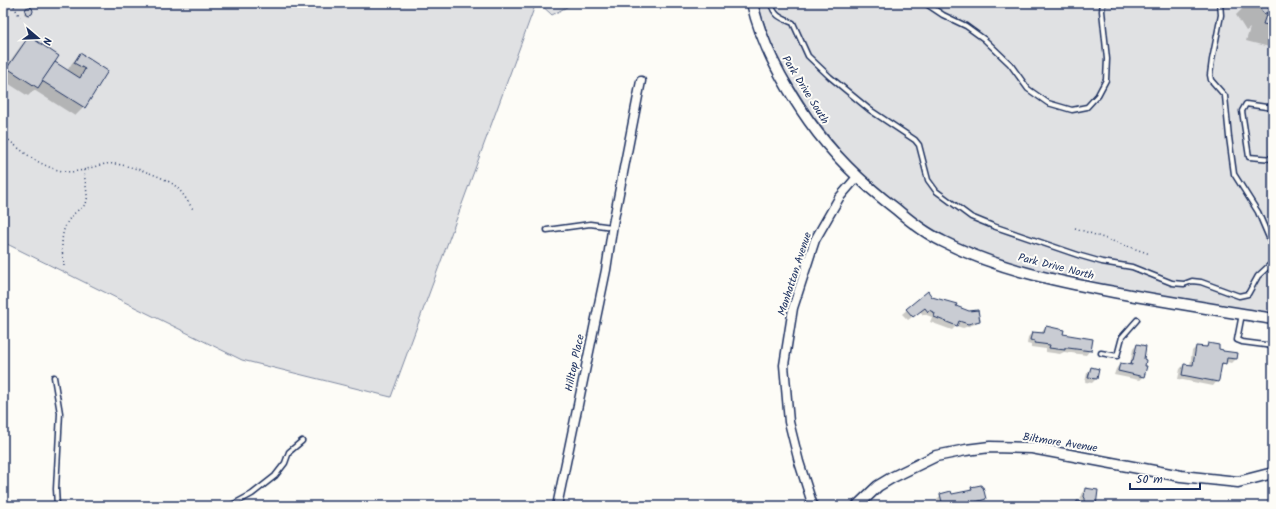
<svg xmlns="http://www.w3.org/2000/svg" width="1276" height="509" font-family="Kalam,sans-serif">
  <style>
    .green { fill: #e0e1e3; stroke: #7e88a0 }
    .shadow { fill: #0003 }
    .building { fill: #c9ccd3; stroke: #1b2f5e }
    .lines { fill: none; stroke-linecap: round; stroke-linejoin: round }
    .service-casing { stroke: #1b2f5e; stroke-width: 7 }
    .minor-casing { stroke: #1b2f5e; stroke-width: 11 }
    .tertiary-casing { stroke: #1b2f5e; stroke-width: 13 }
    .path { stroke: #1b2f5e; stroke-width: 1.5; stroke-dasharray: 1 3; stroke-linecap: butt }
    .service { stroke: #fdfcf7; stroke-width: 4 }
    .minor { stroke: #fdfcf7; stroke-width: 8 }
    .tertiary { stroke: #fdfcf7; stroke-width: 10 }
    .labels { text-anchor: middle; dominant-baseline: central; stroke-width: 4; stroke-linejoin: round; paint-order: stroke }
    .street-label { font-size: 11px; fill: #1b2f5e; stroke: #fdfcf7 }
  </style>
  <rect width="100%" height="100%" fill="#fdfcf7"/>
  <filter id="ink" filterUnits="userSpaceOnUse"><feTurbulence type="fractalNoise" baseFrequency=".025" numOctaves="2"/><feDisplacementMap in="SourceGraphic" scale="8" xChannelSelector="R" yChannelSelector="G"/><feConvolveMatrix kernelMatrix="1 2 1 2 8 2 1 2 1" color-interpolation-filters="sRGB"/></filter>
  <g filter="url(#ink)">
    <g class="green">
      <path d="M3 3H536L391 397 242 360 3 242Z"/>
      <path d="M539 3H574L552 15Z"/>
      <path d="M757 3H1273V315L1156 295 1064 278 998 260 948 238 902 210 855 169 813 116 776 58Z"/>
    </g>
    <g class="shadow">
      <path d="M1248 3H1273V48L1246 41 1250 28 1246 31 1236 15Z"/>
      <path d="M30 8 32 10V12L28 16 24 14 25 11Z"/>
      <path d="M29 37 53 62 67 71 72 63 80 54 106 71 84 107 75 116 34 90 28 96 3 80V71L21 46Z"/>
      <path d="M928 292 931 298 955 306 979 320 975 324 963 328 956 326 952 330 930 322 932 317 924 314 923 315 920 311 908 320 902 314Z"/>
      <path d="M1046 327 1062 334 1090 350 1086 355 1064 352 1060 354 1046 352V349L1031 347V345L1027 344 1028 337 1032 333H1041Z"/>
      <path d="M1208 344 1222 352 1237 354 1236 359 1232 363 1226 362 1221 367 1218 380 1213 386 1178 379 1180 369 1184 365 1190 366 1192 351 1196 347 1205 348Z"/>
      <path d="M1137 345 1142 360 1144 376 1139 380 1114 375 1116 369 1120 364 1128 365 1130 364 1133 349Z"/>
      <path d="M1091 368 1096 379 1092 383 1085 382 1087 373Z"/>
      <path d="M971 488 984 499 980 503 975 505V506H938L937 499 941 495H951L968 492Z"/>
      <path d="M1085 489 1095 506H1074L1077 502 1080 503 1081 494Z"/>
    </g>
    <g class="building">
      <path d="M1256 3H1273V26L1263 24 1267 12 1264 14Z"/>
      <circle cx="29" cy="11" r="4"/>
      <path d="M29 36 59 56 38 88 7 68Z"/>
      <path d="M80 53 108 71 85 108 42 81 55 62 80 78 85 69 74 63Z"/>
      <path d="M928 291 932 297 957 304 956 306 969 311 978 310 980 321 968 324 959 321 957 326 934 317 935 313 929 310 928 312 925 308 913 317 906 309Z"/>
      <path d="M1046 326 1064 330 1063 334 1093 339 1091 351 1068 348H1065V350L1049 348 1050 345 1034 343 1035 341 1030 340 1032 332 1044 333Z"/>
      <path d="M1208 343 1219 345V349L1223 350V351L1238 353 1237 359 1227 358 1226 364 1222 363 1219 380 1218 382 1182 375 1184 364 1193 365 1196 346 1207 347Z"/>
      <path d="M1137 344 1146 346 1144 359 1146 360 1145 366H1147L1144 377 1118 371 1120 363 1132 365V364L1131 363 1132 360H1133Z"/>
      <path d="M1091 367 1099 369 1097 379 1088 378Z"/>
      <path d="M981 485 982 487H983L986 499 976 502V506H954L957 505 956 504 954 503 943 506 940 494 951 491 952 494 972 490 971 487Z"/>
      <path d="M1085 488 1098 490 1096 506H1076L1077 501 1085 502V498L1084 497Z"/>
      <path d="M1058 503 1072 505 1073 506H1054V504Z"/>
    </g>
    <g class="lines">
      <defs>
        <g id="service">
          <path d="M771 3C774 16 781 18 793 23L808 56 830 77 870 110 915 140 919 145 928 180 936 191 971 217 993 226 1081 256 1102 262 1132 267 1172 283 1184 284 1192 281 1201 282 1239 296 1248 294 1258 276 1273 262"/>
          <path d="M925 3 943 15 966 26 984 39 1010 64 1028 89 1048 103 1072 110 1087 107 1098 95 1106 80 1107 59 1102 11 1103 3"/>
          <path d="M1220 3 1221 15 1212 60 1210 75 1211 80 1225 96 1229 137 1234 174 1258 212 1273 247"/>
          <path d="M1273 108 1246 104 1242 111 1249 157 1273 159"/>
          <path d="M547 230 590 224 612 227"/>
          <path d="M1242 314 1237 340 1242 342 1273 346"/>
          <path d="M1101 353 1117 356 1122 337 1137 320"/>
          <path d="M54 377 60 413 56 489 57 506"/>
          <path d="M230 506 252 494 275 476 285 463 289 452 302 441"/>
        </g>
        <g id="minor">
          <path d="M557 506 606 270 613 224 641 81"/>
          <path d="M813 506 799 462 789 422 784 365 793 308 815 240 839 198 857 177"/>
        </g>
        <g id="tertiary">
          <path d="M752 3C762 46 783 84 809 121 833 155 863 184 896 209 910 221 925 233 942 241 995 268 1055 281 1114 292 1167 302 1220 310 1273 319"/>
          <path d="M857 506 878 486 893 477 936 456 966 450 990 447 1032 448 1181 476 1238 482 1273 473"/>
        </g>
      </defs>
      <use href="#service" class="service-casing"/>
      <use href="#minor" class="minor-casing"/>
      <use href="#tertiary" class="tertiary-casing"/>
      <g class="path">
        <path d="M12 3 20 17"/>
        <path d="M988 3 996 7"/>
        <path d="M1112 3 1113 8"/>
        <path d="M404 5 406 3"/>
        <path d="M3 135C20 150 40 167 63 171 78 174 90 167 105 164 119 161 163 176 174 185 182 191 187 201 193 209"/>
        <path d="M1075 228 1150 254"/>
        <path d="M64 266C61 246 59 226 76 212 80 208 85 207 87 201 88 194 84 177 84 170"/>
      </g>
      <use href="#service" class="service"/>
      <use href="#minor" class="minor"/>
      <use href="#tertiary" class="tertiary"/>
    </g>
  </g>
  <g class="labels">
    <g class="street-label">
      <text transform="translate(805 90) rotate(58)">Park Drive South</text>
      <text transform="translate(1056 267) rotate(14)">Park Drive North</text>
      <text transform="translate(795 274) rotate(-72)">Manhattan Avenue</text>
      <text transform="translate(575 363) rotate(-78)">Hilltop Place</text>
      <text transform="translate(1060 443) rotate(9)">Biltmore Avenue</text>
    </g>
  </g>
  <rect width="1276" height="509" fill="none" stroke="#fdfcf7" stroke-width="16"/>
  <rect x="8" y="8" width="1260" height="493" fill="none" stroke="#1b2f5e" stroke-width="1.5" filter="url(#ink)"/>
  <g transform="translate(38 38) rotate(109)" stroke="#fdfcf7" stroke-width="3" paint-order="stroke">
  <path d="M0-3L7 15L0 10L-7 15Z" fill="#1b2f5e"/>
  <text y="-6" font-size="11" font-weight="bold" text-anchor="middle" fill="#1b2f5e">N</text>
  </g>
  <path d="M1130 483v6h70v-6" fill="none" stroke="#1b2f5e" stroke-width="2"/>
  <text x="1136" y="483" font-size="12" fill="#1b2f5e" stroke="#fdfcf7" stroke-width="3" paint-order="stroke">50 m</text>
</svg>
